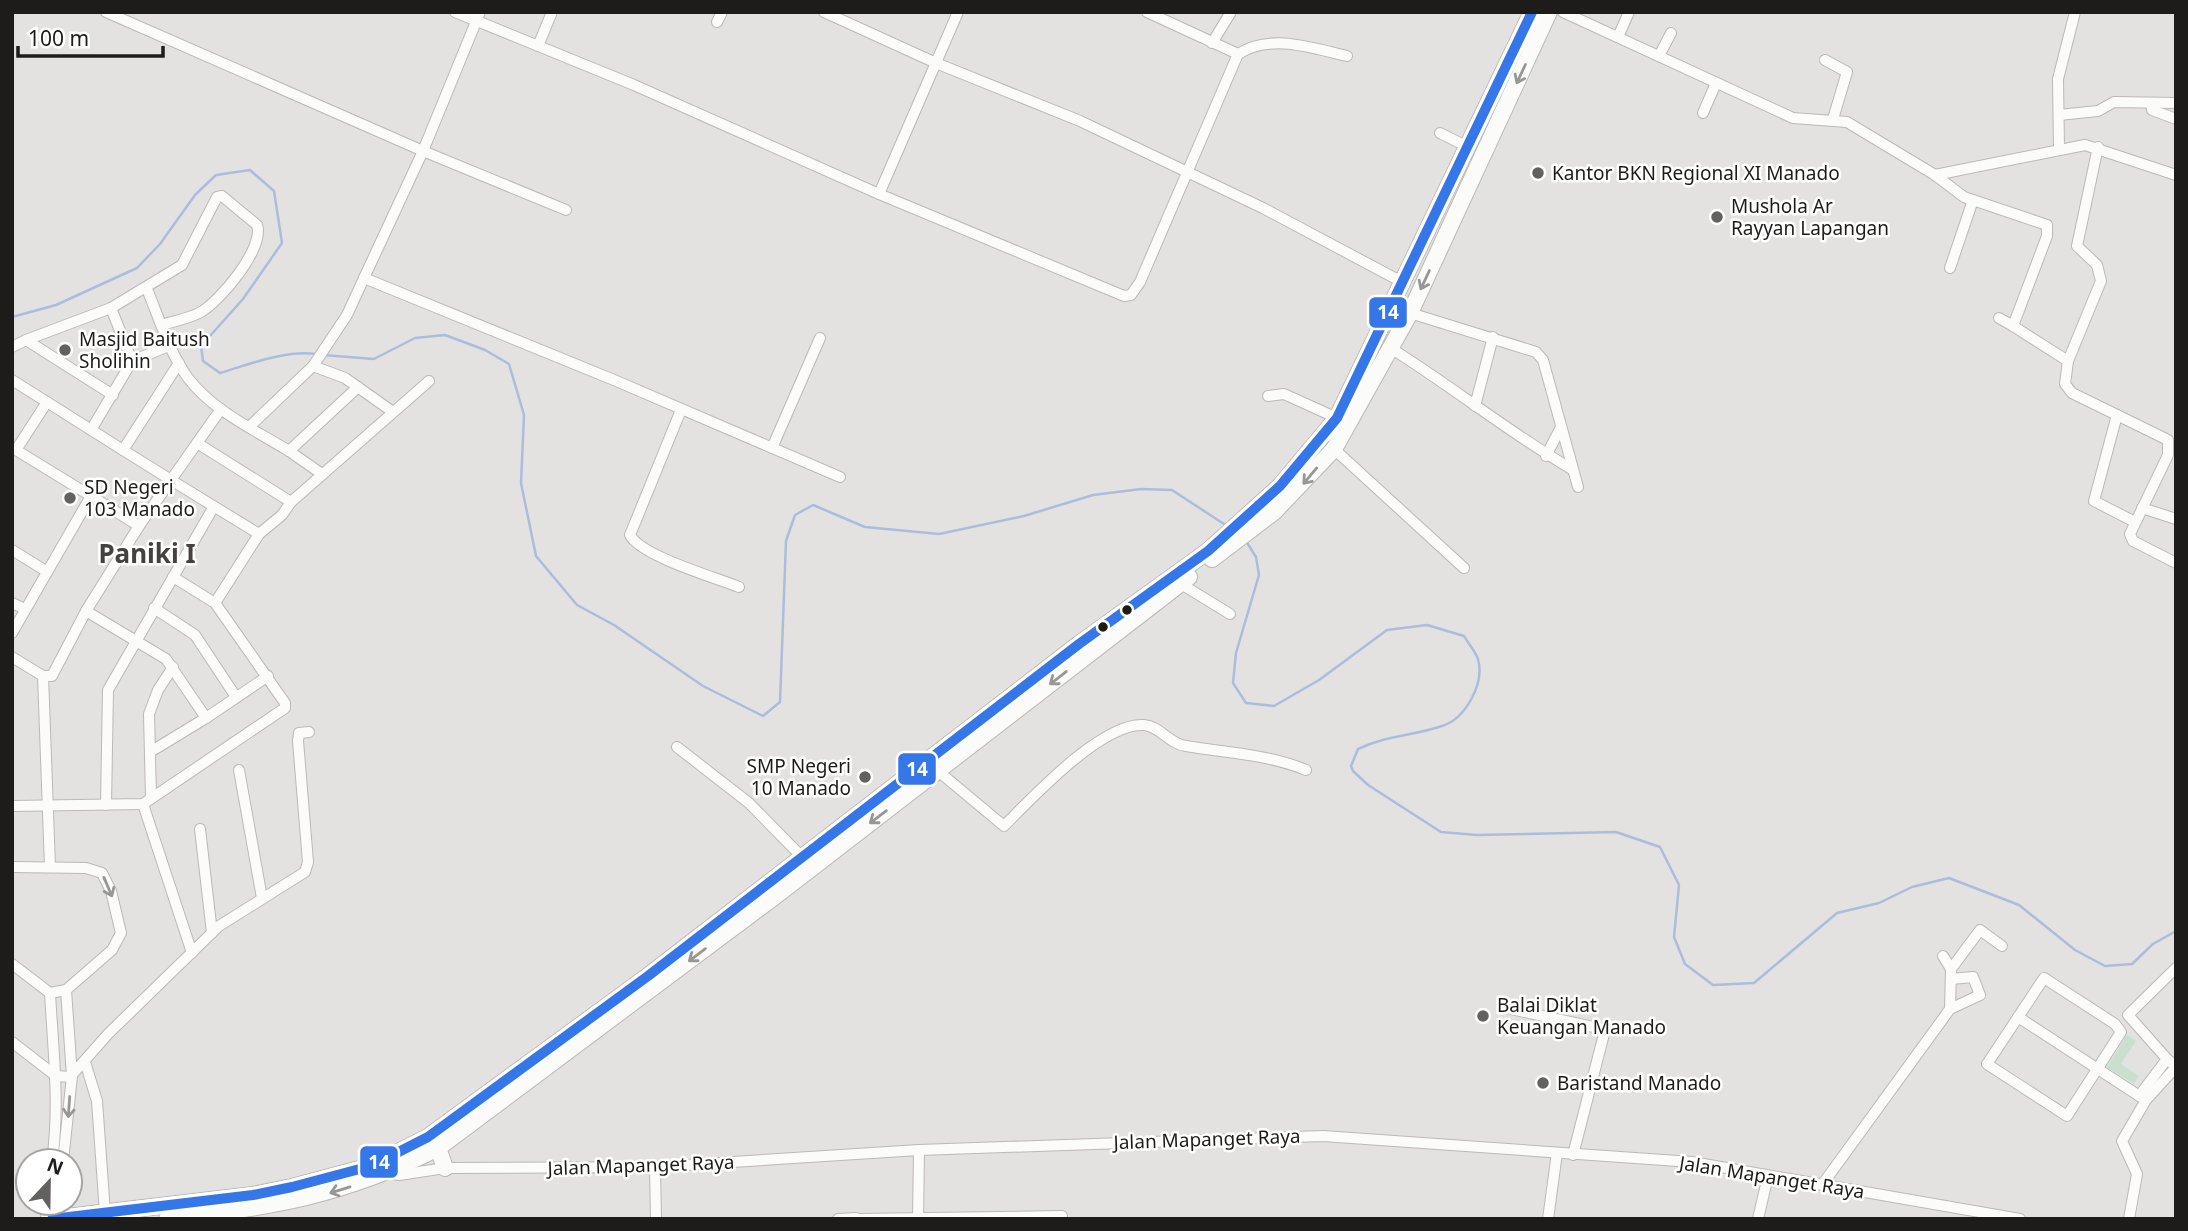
<svg xmlns="http://www.w3.org/2000/svg" width="2188" height="1231" font-family="'Noto Sans',sans-serif">
  <style>
    .green { fill: #cbdfd0 }
    .lines { fill: none; stroke-linecap: round; stroke-linejoin: round }
    .stream { stroke: #acbddc; stroke-width: 2.5 }
    .minor-casing { stroke: #bbb9b8; stroke-width: 12 }
    .highway-casing { stroke: #bbb9b8; stroke-width: 18 }
    .minor { stroke: #fbfbfa; stroke-width: 10 }
    .highway { stroke: #fbfbfa; stroke-width: 16 }
    .bus-1-casing { stroke: #fff; stroke-width: 16 }
    .bus-1 { stroke: #3577e9; stroke-width: 10 }
    .oneway { stroke: #979796 }
    .poi-dot { fill: #636160; stroke: #fff; stroke-width: 2.5 }
    .bus-dot { fill: #1d1c1b; stroke: #fff; stroke-width: 2.5 }
    .labels { text-anchor: middle; dominant-baseline: central; stroke-width: 5; stroke-linejoin: round; paint-order: stroke }
    .poi-label { font-size: 19px; fill: #1d1c1b; stroke: #fff; text-anchor: start }
    .street-label { font-size: 19px; fill: #1d1c1b; stroke: #fff }
    .district-label { font-size: 26px; font-weight: bold; fill: #44413f; stroke: #fff }
    .line-badge { stroke: #fff; stroke-width: 2.5 }
    .badge-label { font-size: 19px; text-anchor: middle; font-weight: bold; fill: #fff }
  </style>
  <rect width="100%" height="100%" fill="#e4e2e0"/>
  <path class="green" d="M2127 1035 2136 1041 2121 1064 2139 1076 2134 1084 2107 1067Z"/>
  <g class="lines">
    <g class="stream">
      <path d="M12 317 56 305 137 268 160 244 195 195 216 175 250 170 274 191 282 243 243 299 201 346 203 361 220 373C250 364 285 350 316 354"/>
      <path d="M323 355 374 359 415 338 445 335 485 350 509 364 524 415 521 483 536 556 577 605 614 625 703 686 763 716 780 702 786 541 795 515 813 505 865 527 939 534 1024 516 1093 495 1141 489 1172 490 1227 526"/>
      <path d="M1246 541 1256 557 1259 575 1236 653 1233 683 1246 703 1274 706 1319 680 1387 630 1427 625 1464 636C1468 643 1475 651 1478 659 1485 684 1465 719 1442 726 1413 736 1387 735 1358 749L1351 766 1353 771 1368 785 1441 832 1477 835 1616 832 1660 847 1679 885 1674 937 1685 964 1713 985 1754 983 1837 913 1879 903 1912 887 1949 878 2019 905 2075 950 2105 966 2132 964 2153 944 2176 931"/>
    </g>
    <defs>
      <g id="minor">
        <path d="M106 12 423 151 566 210"/>
        <path d="M455 12 634 85 879 194"/>
        <path d="M480 12 423 151 364 278 614 380 840 477"/>
        <path d="M824 12 936 63 1080 121 1263 208 1404 283"/>
        <path d="M958 12 879 194 1124 296 1131 295 1140 282 1238 54 1147 12"/>
        <path d="M1563 12 1793 118 1847 122 1935 175 2085 145 2176 175"/>
        <path d="M717 22 722 12"/>
        <path d="M1618 37 1629 12"/>
        <path d="M1212 43 1231 12"/>
        <path d="M538 46 552 12"/>
        <path d="M1238 54C1271 33 1312 48 1347 56"/>
        <path d="M1659 56 1671 33"/>
        <path d="M1825 60 1847 72 1833 119"/>
        <path d="M2151 103 2152 110 2176 119"/>
        <path d="M1703 113 1716 83"/>
        <path d="M2059 115 2098 111 2114 102 2176 103"/>
        <path d="M1440 133 1468 147"/>
        <path d="M2059 148 2058 79 2075 12"/>
        <path d="M1935 175 1964 197 2047 225V236L2013 326 2068 361 2101 281 2097 265 2077 246 2098 147"/>
        <path d="M1950 268 1973 200"/>
        <path d="M147 289C159 318 169 352 188 378 213 411 255 430 289 451"/>
        <path d="M1410 313 1536 352 1543 360 1578 487"/>
        <path d="M1999 318 2013 326"/>
        <path d="M26 340 111 308 182 265 217 197 222 196 257 225C265 248 219 303 199 313 187 319 174 321 162 325"/>
        <path d="M12 347 26 340 113 395"/>
        <path d="M1392 349C1454 388 1510 433 1573 470"/>
        <path d="M132 361 171 345"/>
        <path d="M2068 361 2065 384 2072 393 2168 440V455L2130 534 2133 541 2176 563"/>
        <path d="M313 366 347 315 364 278"/>
        <path d="M12 380 123 450 179 363"/>
        <path d="M1268 396 1284 394 1337 418"/>
        <path d="M1475 406 1493 337"/>
        <path d="M681 410 630 535C641 556 714 577 739 587"/>
        <path d="M2117 415 2094 501 2135 522"/>
        <path d="M249 427 313 366 345 378 393 412"/>
        <path d="M91 430 132 361 111 308"/>
        <path d="M197 443 291 502"/>
        <path d="M772 448 820 338"/>
        <path d="M1334 449 1464 568"/>
        <path d="M123 450 171 480 221 409"/>
        <path d="M1546 456 1561 427"/>
        <path d="M322 474 289 451 358 387"/>
        <path d="M91 496 139 526 171 480 259 534 282 515 291 502 429 381"/>
        <path d="M2142 508 2176 519"/>
        <path d="M12 550 46 571"/>
        <path d="M1181 584 1230 614"/>
        <path d="M12 603 25 609"/>
        <path d="M215 603 259 534"/>
        <path d="M154 608 195 635 236 697"/>
        <path d="M86 611 139 526"/>
        <path d="M12 633 91 496 16 450 47 402"/>
        <path d="M12 657 43 676 50 867"/>
        <path d="M43 676H52L54 672 86 611 166 659 206 718 268 676"/>
        <path d="M677 747 749 803 802 857"/>
        <path d="M150 752 206 718"/>
        <path d="M239 770 262 898"/>
        <path d="M938 771 1004 826C1032 798 1102 722 1144 725 1160 726 1169 744 1186 746 1226 753 1267 754 1306 770"/>
        <path d="M151 798 149 714 158 690 173 667"/>
        <path d="M143 804 192 953"/>
        <path d="M106 805 108 690 213 508"/>
        <path d="M12 806 143 804 285 708V703L215 603 173 577"/>
        <path d="M200 829 212 933"/>
        <path d="M12 867 86 868 102 873 111 891 121 933 112 950 66 990 50 993 12 964"/>
        <path d="M1943 956 1951 969 1980 930 2002 946"/>
        <path d="M2044 978 2115 1024 2121 1032 2067 1116 1987 1064Z"/>
        <path d="M50 993C53 1049 60 1105 52 1161"/>
        <path d="M1511 1009 1598 1028 1604 1034 1573 1155"/>
        <path d="M1950 1009 1980 995 1973 977 1951 979"/>
        <path d="M2018 1017 2144 1099"/>
        <path d="M12 1042 56 1076 70 1077 108 1034 219 926 305 872 308 862 298 741 299 733 309 732"/>
        <path d="M85 1062 97 1101 105 1213"/>
        <path d="M2139 1096 2167 1059 2128 1015 2176 968"/>
        <path d="M63 1161 72 1076 66 990"/>
        <path d="M655 1167 656 1219"/>
        <path d="M390 1168 392 1174 399 1175 445 1168 655 1167 919 1150 1323 1136 1692 1162 2020 1219"/>
        <path d="M1822 1185 1950 1009 1951 969"/>
        <path d="M46 1219 47 1203"/>
        <path d="M838 1219 856 1218"/>
        <path d="M856 1219 1062 1216"/>
        <path d="M918 1219 919 1150"/>
        <path d="M1548 1219 1557 1153"/>
        <path d="M1758 1219 1768 1176"/>
        <path d="M2129 1219 2137 1174 2122 1141 2146 1100 2176 1067 2167 1059"/>
      </g>
      <g id="highway">
        <path d="M1212 559 1274 512 1334 449 1410 313 1549 12"/>
        <path d="M438 1148 445 1168"/>
        <path d="M50 1219 253 1195 292 1187 371 1166 428 1137 648 976 1079 644 1208 551 1280 486 1337 418 1532 12"/>
        <path d="M167 1219C269 1208 346 1195 438 1148L778 894 1189 577"/>
      </g>
    </defs>
    <use href="#minor" class="minor-casing"/>
    <use href="#highway" class="highway-casing"/>
    <use href="#minor" class="minor"/>
    <use href="#highway" class="highway"/>
    <defs>
      <path id="bus-1" d="M52 1219 253 1195 292 1187 371 1166 428 1137 648 976 1079 644 1208 551 1280 486 1337 418 1532 12"/>
    </defs>
    <use href="#bus-1" class="bus-1-casing"/>
    <use href="#bus-1" class="bus-1"/>
  </g>
  <defs><path id="oneway-shaft" d="M-6 0H5M1.5-3L5.5 0L1.5 3" fill="none" stroke-width="1.6" stroke-linecap="round" stroke-linejoin="round" transform="scale(1.75)"/></defs>
  <g class="oneway">
    <use href="#oneway-shaft" transform="translate(1521 74) rotate(115)"/>
    <use href="#oneway-shaft" transform="translate(1425 280) rotate(115)"/>
    <use href="#oneway-shaft" transform="translate(1310 476) rotate(130)"/>
    <use href="#oneway-shaft" transform="translate(1058 678) rotate(142)"/>
    <use href="#oneway-shaft" transform="translate(878 817) rotate(143)"/>
    <use href="#oneway-shaft" transform="translate(108 887) rotate(67)"/>
    <use href="#oneway-shaft" transform="translate(697 955) rotate(143)"/>
    <use href="#oneway-shaft" transform="translate(69 1107) rotate(94)"/>
    <use href="#oneway-shaft" transform="translate(340 1190) rotate(163)"/>
  </g>
  <g class="poi-dot">
    <circle cx="1538" cy="173" r="7"/>
    <circle cx="1717" cy="217" r="7"/>
    <circle cx="65" cy="350" r="7"/>
    <circle cx="70" cy="498" r="7"/>
    <circle cx="865" cy="777" r="7"/>
    <circle cx="1483" cy="1016" r="7"/>
    <circle cx="1543" cy="1083" r="7"/>
  </g>
  <g class="bus-dot">
    <circle cx="1127" cy="610" r="6"/>
    <circle cx="1103" cy="627" r="6"/>
  </g>
  <g class="labels">
    <g class="poi-label">
      <text x="1552" y="173">Kantor BKN Regional XI Manado</text>
      <text x="1731" y="206">Mushola Ar<tspan x="1731" dy="22">Rayyan Lapangan</tspan></text>
      <text x="79" y="339">Masjid Baitush<tspan x="79" dy="22">Sholihin</tspan></text>
      <text x="84" y="487">SD Negeri<tspan x="84" dy="22">103 Manado</tspan></text>
      <text x="851" y="766" text-anchor="end">SMP Negeri<tspan x="851" dy="22">10 Manado</tspan></text>
      <text x="1497" y="1005">Balai Diklat<tspan x="1497" dy="22">Keuangan Manado</tspan></text>
      <text x="1557" y="1083">Baristand Manado</text>
    </g>
    <g class="street-label">
      <text transform="translate(1207 1139) rotate(-2)">Jalan Mapanget Raya</text>
      <text transform="translate(641 1165) rotate(-2)">Jalan Mapanget Raya</text>
      <text transform="translate(1772 1177) rotate(9)">Jalan Mapanget Raya</text>
    </g>
    <g class="district-label">
      <text x="147" y="553">Paniki I</text>
    </g>
  </g>
  <g class="line-badge">
    <rect x="1368" y="296" width="40" height="33" rx="7" fill="#3577e9"/>
    <rect x="897" y="752" width="40" height="34" rx="7" fill="#3577e9"/>
    <rect x="359" y="1145" width="40" height="34" rx="7" fill="#3577e9"/>
  </g>
  <g class="badge-label">
    <text x="1388" y="319">14</text>
    <text x="917" y="776">14</text>
    <text x="379" y="1169">14</text>
  </g>
  <rect width="2188" height="1231" fill="none" stroke="#1d1c1b" stroke-width="28"/>
  <g transform="translate(49 1182) rotate(22)"><circle r="33" fill="#ffffff" stroke="#a5a4a4" stroke-width="2"/>
  <path d="M0-5L12 26L0 18L-12 26Z" fill="#636160"/>
  <text y="-10" font-size="19" font-weight="bold" text-anchor="middle" fill="#1d1c1b">N</text>
  </g>
  <path d="M18 46v10h145v-10" fill="none" stroke="#1d1c1b" stroke-width="3.5"/>
  <text x="28" y="46" font-size="21" fill="#1d1c1b" stroke="#ffffff" stroke-width="5" paint-order="stroke">100 m</text>
</svg>
